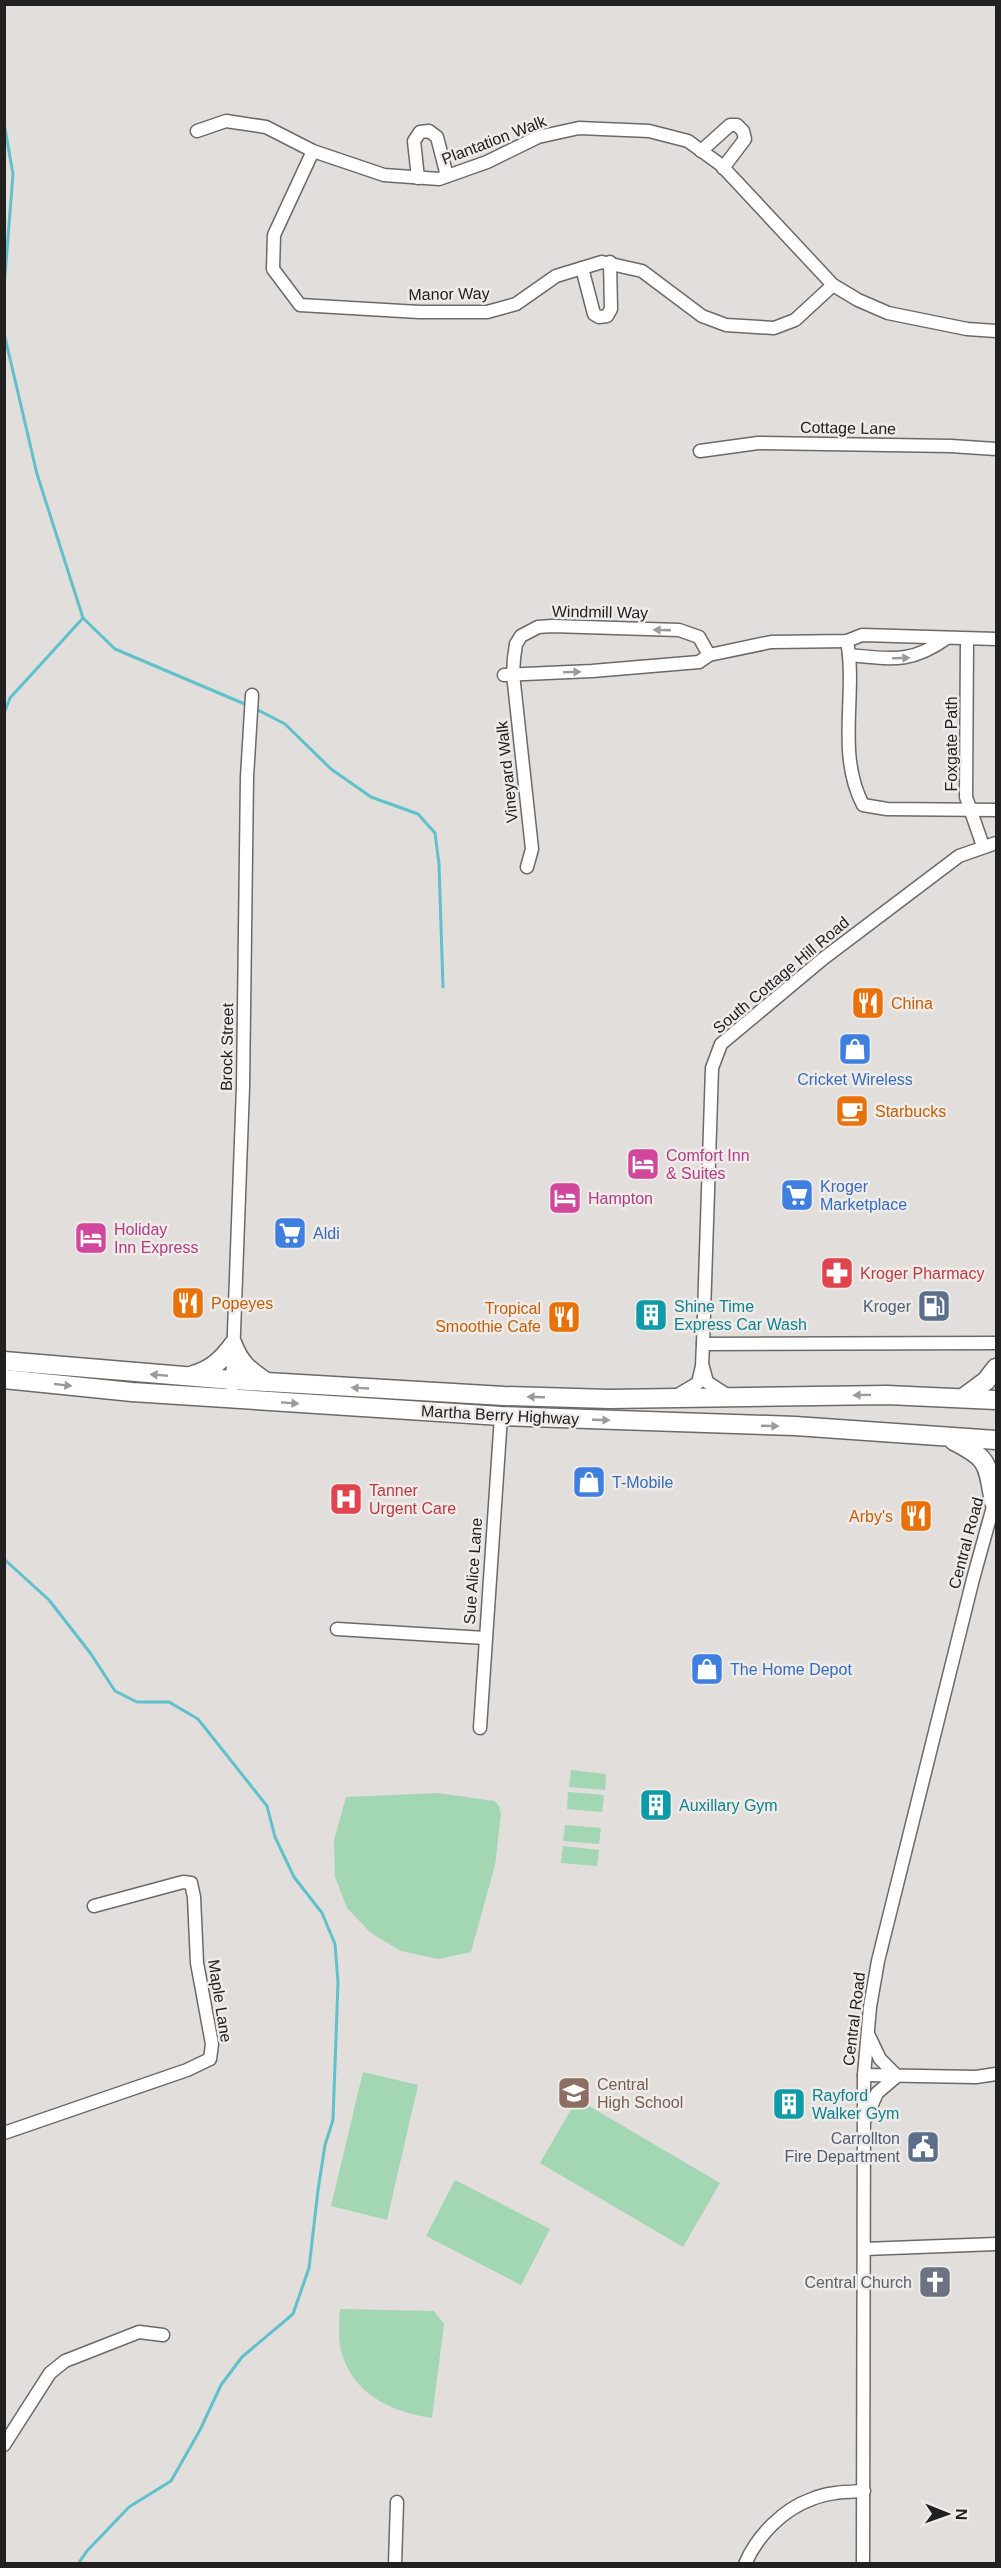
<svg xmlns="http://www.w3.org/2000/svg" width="1001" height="2568" font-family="Arial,sans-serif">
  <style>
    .green { fill: #a3d6b2 }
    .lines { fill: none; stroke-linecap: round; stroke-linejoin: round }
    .stream { stroke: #5ec1cb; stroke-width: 3 }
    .minor-casing { stroke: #6c6966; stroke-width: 15 }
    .highway-casing { stroke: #6c6966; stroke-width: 21 }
    .minor { stroke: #fff; stroke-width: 12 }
    .highway { stroke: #fff; stroke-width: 18 }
    .oneway { fill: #9c9b9b }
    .labels { text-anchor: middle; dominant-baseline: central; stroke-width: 5; stroke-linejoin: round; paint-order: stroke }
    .street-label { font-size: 16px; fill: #232120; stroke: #efebe8 }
    .food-label { font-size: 16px; fill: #c56008; stroke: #efebe8; text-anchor: start }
    .shop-label { font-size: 16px; fill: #366cbe; stroke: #efebe8; text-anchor: start }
    .hotel-label { font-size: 16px; fill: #b23c85; stroke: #efebe8; text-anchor: start }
    .health-label { font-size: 16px; fill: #be3a42; stroke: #efebe8; text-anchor: start }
    .culture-label { font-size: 16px; fill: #0d838f; stroke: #efebe8; text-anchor: start }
    .service-label { font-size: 16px; fill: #4e5e75; stroke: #efebe8; text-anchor: end }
    .education-label { font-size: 16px; fill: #785e54; stroke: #efebe8; text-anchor: start }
    .worship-label { font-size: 16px; fill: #5b616d; stroke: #efebe8; text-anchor: end }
  </style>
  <rect width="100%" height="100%" fill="#e2dedb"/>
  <g class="green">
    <path d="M571 1770 606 1774 605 1790 569 1787Z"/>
    <path d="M568 1792 604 1795 602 1812 567 1809Z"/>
    <path d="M438 1793 494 1801 499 1806 501 1814 495 1865 471 1952 438 1959 401 1951 371 1933 347 1908 335 1877 334 1840 346 1797Z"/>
    <path d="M565 1825 601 1828 599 1844 563 1841Z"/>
    <path d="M563 1846 599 1850 597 1866 561 1863Z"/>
    <path d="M363 2072 418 2085 387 2220 331 2206Z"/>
    <path d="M577 2099 720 2183 683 2247 540 2163Z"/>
    <path d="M455 2180 550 2229 521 2285 426 2236Z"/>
    <path d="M340 2309 434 2311 444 2324 432 2418C392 2412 353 2395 341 2351 338 2338 339 2322 340 2309Z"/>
  </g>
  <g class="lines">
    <g class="stream">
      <path d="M4 123 13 174 4 288"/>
      <path d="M4 333 37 474 83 618 115 649 247 705"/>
      <path d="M256 709 285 724 331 769 371 797 418 814 435 833 439 864 443 987"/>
      <path d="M4 713 10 698 83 618"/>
      <path d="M4 1559 49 1600 91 1654 115 1691 137 1702H169L198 1719 267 1806 275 1837 294 1877 322 1913 335 1944 338 1982 333 2120 325 2145 318 2190 309 2268 293 2314 242 2357 221 2385 200 2430 171 2481 129 2507 87 2551 78 2564"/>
    </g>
    <defs>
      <g id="minor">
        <path d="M197 131 226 121 266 127 313 151 384 175 439 179 487 162 538 137 579 128 649 131 688 141 721 165 833 285 858 300 888 313 967 329 996 331"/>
        <path d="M313 151 274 235 273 269 300 305 419 312H487L516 304 556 276 602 262 642 271 702 316 726 325 774 328 795 320 833 285"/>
        <path d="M701 151 730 125H737L743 131 745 139 723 168"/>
        <path d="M418 178 414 141 420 132 429 131 437 137 447 176"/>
        <path d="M582 268 594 314 599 317 607 316 611 309 610 262"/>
        <path d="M700 451 758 443 951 446 996 449"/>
        <path d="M967 639 966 797 983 846"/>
        <path d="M847 641C857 695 836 753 863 805L887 809 996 810"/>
        <path d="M849 655C891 659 911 664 947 638"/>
        <path d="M504 675 592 671 699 662 709 655 771 642 847 641 862 635 996 639"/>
        <path d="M996 843 959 856 824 958 721 1044 712 1068 703 1344 996 1343"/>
        <path d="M527 867 532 849 513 674 514 658 516 644 521 636 538 627 552 626 679 630 699 637 709 655"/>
        <path d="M703 1367 707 1382 727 1395"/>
        <path d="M232 1386 243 1087 247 777 252 695"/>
        <path d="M676 1396 698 1383 702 1366 703 1344"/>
        <path d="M337 1629 485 1638"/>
        <path d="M480 1728 501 1416"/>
        <path d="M864 2075 976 2077 996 2074"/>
        <path d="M866 2118 877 2093 897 2076 880 2059 868 2034"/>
        <path d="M4 2133 187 2070 210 2059 212 2044 197 1963 194 1897 191 1883 183 1882 94 1906"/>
        <path d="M864 2249 996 2244"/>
        <path d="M4 2445 50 2373 65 2361 139 2332 163 2335"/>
        <path d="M395 2564 397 2502"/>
        <path d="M745 2564C757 2536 783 2509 812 2499 828 2492 847 2492 864 2491"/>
        <path d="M863 2564 864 2075 870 2007 878 1961 973 1579 996 1496"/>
      </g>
      <g id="highway">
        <path d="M233 1345C240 1364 250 1371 266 1382"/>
        <path d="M4 1361 232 1380 504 1396 609 1399 887 1395 996 1400"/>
        <path d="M193 1375C211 1370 222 1360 233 1345"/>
        <path d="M4 1379 132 1392 501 1416 795 1426 996 1440"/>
        <path d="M963 1398 986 1381 996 1368"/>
        <path d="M954 1441C990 1459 987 1464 994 1502"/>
      </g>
    </defs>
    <use href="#minor" class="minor-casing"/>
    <use href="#highway" class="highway-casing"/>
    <use href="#minor" class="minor"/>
    <use href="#highway" class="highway"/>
  </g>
  <defs><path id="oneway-solid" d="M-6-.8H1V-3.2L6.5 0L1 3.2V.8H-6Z" transform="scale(1.5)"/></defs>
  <g class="oneway">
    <use href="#oneway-solid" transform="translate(662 630) rotate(-178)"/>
    <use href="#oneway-solid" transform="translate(901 658) rotate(-2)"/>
    <use href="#oneway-solid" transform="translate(572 672) rotate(-2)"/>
    <use href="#oneway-solid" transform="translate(159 1375) rotate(-175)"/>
    <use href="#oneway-solid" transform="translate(63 1385) rotate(6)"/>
    <use href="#oneway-solid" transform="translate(360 1388) rotate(-177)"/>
    <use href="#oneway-solid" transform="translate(862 1395) rotate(179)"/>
    <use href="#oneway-solid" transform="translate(536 1397) rotate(-178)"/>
    <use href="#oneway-solid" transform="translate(290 1403) rotate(4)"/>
    <use href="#oneway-solid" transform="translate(601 1420) rotate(2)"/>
    <use href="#oneway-solid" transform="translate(770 1426) rotate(2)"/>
  </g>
  <defs>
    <symbol id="restaurant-square" viewBox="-11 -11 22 22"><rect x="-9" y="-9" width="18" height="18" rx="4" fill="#e8710a" stroke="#efebe8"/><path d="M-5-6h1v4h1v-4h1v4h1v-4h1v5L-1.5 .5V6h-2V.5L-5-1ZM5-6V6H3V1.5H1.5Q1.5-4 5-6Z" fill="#fff"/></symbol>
    <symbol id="shop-square" viewBox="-11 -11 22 22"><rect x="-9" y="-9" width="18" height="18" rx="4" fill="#3f7fe0" stroke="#efebe8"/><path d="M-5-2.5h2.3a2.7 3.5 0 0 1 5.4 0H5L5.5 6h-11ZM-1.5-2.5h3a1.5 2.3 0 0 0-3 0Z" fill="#fff"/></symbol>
    <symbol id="cafe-square" viewBox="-11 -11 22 22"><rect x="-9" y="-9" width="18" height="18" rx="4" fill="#e8710a" stroke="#efebe8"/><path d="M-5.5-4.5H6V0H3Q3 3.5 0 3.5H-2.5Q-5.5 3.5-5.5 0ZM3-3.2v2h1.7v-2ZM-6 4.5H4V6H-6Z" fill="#fff"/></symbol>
    <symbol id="hotel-square" viewBox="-11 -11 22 22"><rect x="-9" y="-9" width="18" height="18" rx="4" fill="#d1479c" stroke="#efebe8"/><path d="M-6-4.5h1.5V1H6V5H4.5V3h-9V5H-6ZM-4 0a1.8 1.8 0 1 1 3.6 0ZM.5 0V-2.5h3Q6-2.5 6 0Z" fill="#fff"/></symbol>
    <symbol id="supermarket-square" viewBox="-11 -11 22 22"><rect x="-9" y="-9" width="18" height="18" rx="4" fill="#3f7fe0" stroke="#efebe8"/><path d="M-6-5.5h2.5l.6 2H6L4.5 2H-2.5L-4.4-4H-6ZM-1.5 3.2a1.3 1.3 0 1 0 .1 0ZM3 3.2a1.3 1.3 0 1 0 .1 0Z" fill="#fff"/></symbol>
    <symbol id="pharmacy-square" viewBox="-11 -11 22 22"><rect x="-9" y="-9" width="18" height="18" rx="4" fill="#e0444e" stroke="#efebe8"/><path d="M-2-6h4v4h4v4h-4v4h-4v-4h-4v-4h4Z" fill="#fff"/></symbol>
    <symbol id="fuel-square" viewBox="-11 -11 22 22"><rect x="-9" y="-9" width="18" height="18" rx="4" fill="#5c6f8a" stroke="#efebe8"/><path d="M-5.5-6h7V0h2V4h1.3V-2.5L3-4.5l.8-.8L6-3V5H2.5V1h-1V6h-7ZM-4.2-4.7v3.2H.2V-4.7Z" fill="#fff"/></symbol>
    <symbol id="building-square" viewBox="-11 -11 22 22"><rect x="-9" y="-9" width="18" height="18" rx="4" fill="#0f9aa8" stroke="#efebe8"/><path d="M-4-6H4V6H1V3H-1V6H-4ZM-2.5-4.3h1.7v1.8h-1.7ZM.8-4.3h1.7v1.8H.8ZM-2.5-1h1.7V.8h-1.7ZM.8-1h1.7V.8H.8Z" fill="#fff"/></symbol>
    <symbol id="hospital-square" viewBox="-11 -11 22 22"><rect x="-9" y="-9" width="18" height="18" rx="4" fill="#e0444e" stroke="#efebe8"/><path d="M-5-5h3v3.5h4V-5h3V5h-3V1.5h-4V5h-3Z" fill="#fff"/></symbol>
    <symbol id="school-square" viewBox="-11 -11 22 22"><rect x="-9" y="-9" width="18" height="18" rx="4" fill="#8d6e63" stroke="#efebe8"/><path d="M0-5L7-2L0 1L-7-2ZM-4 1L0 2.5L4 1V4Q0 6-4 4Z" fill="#fff"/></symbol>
    <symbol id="civic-square" viewBox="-11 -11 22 22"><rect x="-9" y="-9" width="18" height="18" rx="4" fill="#5c6f8a" stroke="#efebe8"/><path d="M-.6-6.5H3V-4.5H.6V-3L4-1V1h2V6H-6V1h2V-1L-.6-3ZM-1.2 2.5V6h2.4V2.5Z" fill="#fff"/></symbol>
    <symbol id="church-square" viewBox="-11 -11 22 22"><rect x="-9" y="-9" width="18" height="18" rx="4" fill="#6b7280" stroke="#efebe8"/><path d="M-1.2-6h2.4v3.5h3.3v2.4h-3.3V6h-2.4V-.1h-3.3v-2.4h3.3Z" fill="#fff"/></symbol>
  </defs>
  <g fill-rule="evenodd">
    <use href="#restaurant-square" x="849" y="984" width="38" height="38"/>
    <use href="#shop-square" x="836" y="1030" width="38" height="38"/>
    <use href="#cafe-square" x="833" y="1092" width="38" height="38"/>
    <use href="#hotel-square" x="624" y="1145" width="38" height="38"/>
    <use href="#supermarket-square" x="778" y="1176" width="38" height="38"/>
    <use href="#hotel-square" x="546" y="1179" width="38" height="38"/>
    <use href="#supermarket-square" x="271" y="1214" width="38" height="38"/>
    <use href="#hotel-square" x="72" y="1219" width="38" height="38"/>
    <use href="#pharmacy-square" x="818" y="1254" width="38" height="38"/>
    <use href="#restaurant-square" x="169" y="1284" width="38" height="38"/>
    <use href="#fuel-square" x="915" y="1287" width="38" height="38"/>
    <use href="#building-square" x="632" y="1296" width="38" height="38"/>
    <use href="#restaurant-square" x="545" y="1298" width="38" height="38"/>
    <use href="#shop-square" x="570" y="1463" width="38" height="38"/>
    <use href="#hospital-square" x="327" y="1480" width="38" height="38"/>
    <use href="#restaurant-square" x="897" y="1497" width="38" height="38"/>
    <use href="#shop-square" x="688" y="1650" width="38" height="38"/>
    <use href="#building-square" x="637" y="1786" width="38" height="38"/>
    <use href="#school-square" x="555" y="2074" width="38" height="38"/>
    <use href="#building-square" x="770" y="2085" width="38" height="38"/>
    <use href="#civic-square" x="904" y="2128" width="38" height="38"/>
    <use href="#church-square" x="916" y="2263" width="38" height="38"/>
  </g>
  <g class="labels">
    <g class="street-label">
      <text transform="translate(494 140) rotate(-21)">Plantation Walk</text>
      <text transform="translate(449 294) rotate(-1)">Manor Way</text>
      <text transform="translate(848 428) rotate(1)">Cottage Lane</text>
      <text transform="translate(600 612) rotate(1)">Windmill Way</text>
      <text transform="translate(951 744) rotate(-90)">Foxgate Path</text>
      <text transform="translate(507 772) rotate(-96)">Vineyard Walk</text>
      <text transform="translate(781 975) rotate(-40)">South Cottage Hill Road</text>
      <text transform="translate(227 1047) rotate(-89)">Brock Street</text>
      <text transform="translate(500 1415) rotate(3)">Martha Berry Highway</text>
      <text transform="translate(966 1543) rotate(-75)">Central Road</text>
      <text transform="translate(473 1571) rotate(-86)">Sue Alice Lane</text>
      <text transform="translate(220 2001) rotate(81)">Maple Lane</text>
      <text transform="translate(854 2019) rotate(-83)">Central Road</text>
    </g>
    <g class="food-label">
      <text x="891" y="1003">China</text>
      <text x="875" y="1111">Starbucks</text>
      <text x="211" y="1303">Popeyes</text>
      <text x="541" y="1308" text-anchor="end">Tropical<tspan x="541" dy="18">Smoothie Cafe</tspan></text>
      <text x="893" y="1516" text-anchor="end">Arby's</text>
    </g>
    <g class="shop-label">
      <text x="855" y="1079" text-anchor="middle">Cricket Wireless</text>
      <text x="820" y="1186">Kroger<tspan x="820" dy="18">Marketplace</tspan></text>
      <text x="313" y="1233">Aldi</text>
      <text x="612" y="1482">T-Mobile</text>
      <text x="730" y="1669">The Home Depot</text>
    </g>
    <g class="hotel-label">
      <text x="666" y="1155">Comfort Inn<tspan x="666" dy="18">&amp; Suites</tspan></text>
      <text x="588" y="1198">Hampton</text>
      <text x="114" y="1229">Holiday<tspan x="114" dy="18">Inn Express</tspan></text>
    </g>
    <g class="health-label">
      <text x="860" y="1273">Kroger Pharmacy</text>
      <text x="369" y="1490">Tanner<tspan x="369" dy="18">Urgent Care</tspan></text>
    </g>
    <g class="culture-label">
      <text x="674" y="1306">Shine Time<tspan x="674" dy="18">Express Car Wash</tspan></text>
      <text x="679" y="1805">Auxillary Gym</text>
      <text x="812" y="2095">Rayford<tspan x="812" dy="18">Walker Gym</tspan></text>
    </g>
    <g class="service-label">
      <text x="911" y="1306">Kroger</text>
      <text x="900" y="2138">Carrollton<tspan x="900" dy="18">Fire Department</tspan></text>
    </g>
    <g class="education-label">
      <text x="597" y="2084">Central<tspan x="597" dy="18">High School</tspan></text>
    </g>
    <g class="worship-label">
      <text x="912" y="2282">Central Church</text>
    </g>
  </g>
  <rect width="1001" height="2568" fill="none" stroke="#232120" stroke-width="12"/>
  <g transform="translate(947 2514) rotate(91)" stroke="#efebe8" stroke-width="4.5" paint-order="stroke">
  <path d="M0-4.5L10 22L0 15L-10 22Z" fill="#232120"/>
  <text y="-9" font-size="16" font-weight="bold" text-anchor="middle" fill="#232120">N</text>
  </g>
</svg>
